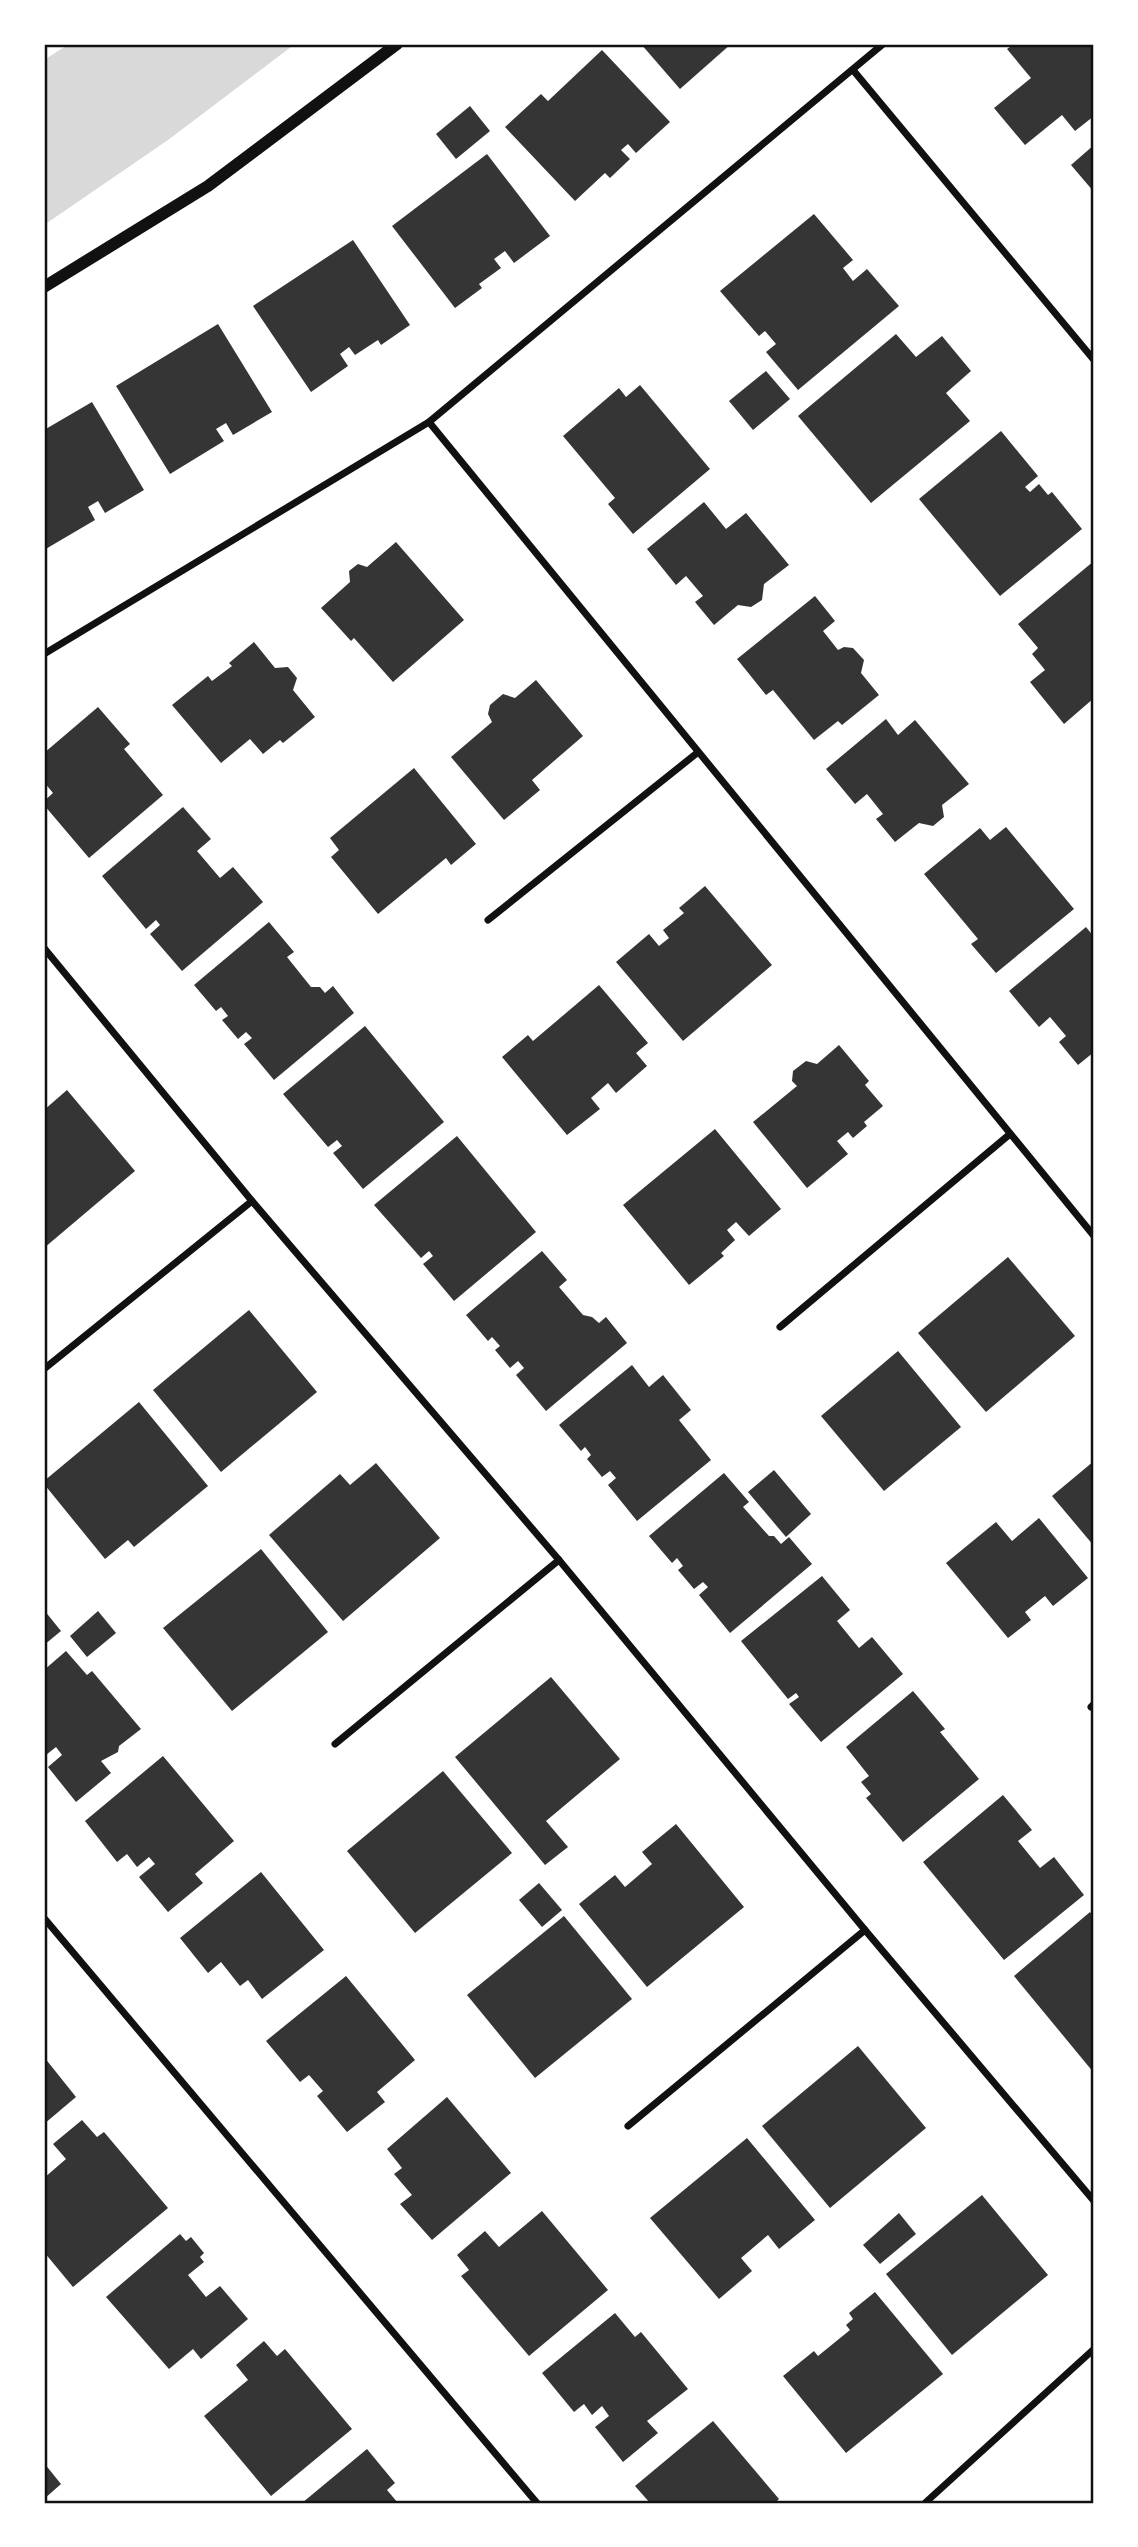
<svg xmlns="http://www.w3.org/2000/svg" width="1138" height="2547" font-family="'Sofia Sans Condensed',sans-serif">
  <style>
    .water { fill: #d9d9d9 }
    .building { fill: #353535 }
    .lines { fill: none; stroke-linecap: round; stroke-linejoin: round }
    .minor { stroke: #111; stroke-width: 7 }
    .tertiary { stroke: #111; stroke-width: 12 }
    .neatline { fill: none; stroke: #111; stroke-width: 2.5 }
  </style>
  <rect width="100%" height="100%" fill="#fff"/>
  <path class="water" d="M69 44H295L168 140 44 225V60Z"/>
  <g class="building">
    <path d="M641 44H731L680 89Z"/>
    <path d="M1014 44H1094V116L1075 131 1062 115 1025 145 994 108 1031 78 1007 49Z"/>
    <path d="M602 50 670 122 636 153 628 144 621 150 630 159 610 178 605 173 575 201 505 127 541 94 548 101Z"/>
    <path d="M470 106 490 131 456 159 436 134Z"/>
    <path d="M1094 145V192L1071 165Z"/>
    <path d="M487 154 550 236 514 263 505 251 494 259 501 268 479 284 482 288 455 308 392 226Z"/>
    <path d="M814 214 853 260 843 268 853 281 867 269 899 306 798 390 766 352 776 344 765 331 759 336 720 291Z"/>
    <path d="M353 240 410 325 381 345 378 340 355 355 349 347 340 354 348 366 311 392 253 306Z"/>
    <path d="M218 324 272 412 233 435 226 423 216 429 224 441 170 474 116 386Z"/>
    <path d="M896 334 916 357 942 336 971 371 946 393 970 421 871 503 798 416Z"/>
    <path d="M766 371 790 399 753 430 729 401Z"/>
    <path d="M640 385 710 469 633 534 608 504 615 498 563 436 619 388 626 397Z"/>
    <path d="M92 402 144 490 105 513 98 501 88 507 95 520 44 550V430Z"/>
    <path d="M1001 431 1038 476 1025 487 1030 492 1039 484 1048 495 1052 492 1082 529 1000 596 919 499Z"/>
    <path d="M704 502 726 529 746 513 789 565 764 584 762 600 751 607 738 605 714 625 695 602 703 596 686 576 676 585 647 549Z"/>
    <path d="M396 542 464 620 393 682 354 638 351 641 321 608 350 582 349 571 358 564 367 567Z"/>
    <path d="M1094 561V698L1064 724 1030 682 1045 670 1032 654 1038 648 1018 624Z"/>
    <path d="M815 596 835 621 823 631 838 650 844 647 853 648 864 660 861 673 879 695 842 725 838 721 814 740 773 690 766 695 737 659Z"/>
    <path d="M254 642 275 668 288 667 297 678 293 690 315 717 283 743 280 740 263 754 250 739 221 763 172 705 208 676 212 681 232 666 229 663Z"/>
    <path d="M536 680 583 736 532 780 540 790 504 820 451 757 492 722 488 714 490 705 503 694 515 698Z"/>
    <path d="M98 707 130 744 124 749 163 795 89 858 44 805V801L53 793 44 782V753Z"/>
    <path d="M886 719 898 735 915 720 969 784 942 805 944 817 933 826 919 823 895 842 876 819 883 814 867 794 855 804 826 769Z"/>
    <path d="M414 768 476 844 451 865 446 858 378 914 331 857 339 850 330 838Z"/>
    <path d="M183 807 211 839 197 851 220 878 233 867 263 902 182 971 150 934 160 925 156 920 146 929 102 876Z"/>
    <path d="M1006 827 1074 909 996 973 971 944 978 939 924 874 980 828 990 840Z"/>
    <path d="M705 886 772 965 683 1041 616 962 649 934 659 946 669 938 663 930 684 913 679 908Z"/>
    <path d="M269 922 294 952 287 957 311 987H320L325 993 333 986 354 1013 274 1080 244 1044 252 1038 246 1032 238 1039 222 1020 228 1016 221 1007 216 1011 194 985Z"/>
    <path d="M1086 927 1094 937V1052L1078 1065 1059 1042 1066 1036 1050 1017 1039 1027 1009 991Z"/>
    <path d="M599 985 648 1043 636 1053 647 1066 616 1093 608 1083 591 1098 600 1109 567 1135 502 1057 528 1035 533 1041Z"/>
    <path d="M365 1026 444 1122 363 1189 333 1153 342 1146 337 1140 328 1147 283 1094Z"/>
    <path d="M839 1045 869 1081 865 1085 883 1106 864 1122 867 1126 853 1138 848 1132 837 1141 848 1154 807 1188 753 1122 797 1086 792 1081 793 1071 806 1061 817 1064Z"/>
    <path d="M67 1090 135 1171 44 1248V1110Z"/>
    <path d="M715 1129 781 1209 749 1236 736 1222 727 1230 735 1240 721 1253 724 1256 689 1285 623 1205Z"/>
    <path d="M457 1136 536 1232 454 1301 423 1264 433 1256 429 1251 421 1258 374 1205Z"/>
    <path d="M542 1251 567 1280 559 1287 583 1315 592 1317 599 1323 606 1317 627 1343 546 1411 516 1375 524 1368 518 1361 510 1368 495 1350 500 1346 492 1337 488 1341 466 1315Z"/>
    <path d="M1008 1257 1075 1336 986 1412 918 1333Z"/>
    <path d="M249 1310 317 1392 221 1472 153 1390Z"/>
    <path d="M898 1351 961 1427 884 1491 821 1416Z"/>
    <path d="M632 1365 649 1387 663 1375 691 1410 679 1420 711 1460 637 1521 608 1485 616 1478 610 1471 602 1477 587 1459 591 1455 585 1447 581 1451 559 1425Z"/>
    <path d="M139 1402 208 1486 134 1547 128 1540 105 1559 44 1484V1481Z"/>
    <path d="M1094 1461V1546L1052 1496Z"/>
    <path d="M376 1463 440 1538 343 1621 269 1535 340 1474 350 1485Z"/>
    <path d="M774 1470 811 1514 786 1537 748 1492Z"/>
    <path d="M724 1473 749 1502 743 1507 769 1536H774L781 1544 789 1537 812 1564 730 1633 699 1595 708 1587 703 1582 694 1589 678 1570 683 1566 677 1558 672 1563 649 1536Z"/>
    <path d="M1039 1518 1088 1578 1053 1606 1045 1596 1025 1612 1031 1620 1008 1638 946 1563 996 1522 1012 1541Z"/>
    <path d="M261 1549 328 1632 232 1711 163 1628Z"/>
    <path d="M822 1576 850 1610 837 1621 859 1648 872 1637 903 1674 821 1742 789 1704 799 1697 796 1693 788 1699 741 1641Z"/>
    <path d="M44 1610 61 1631 44 1645Z"/>
    <path d="M98 1611 116 1633 87 1657 70 1636Z"/>
    <path d="M66 1651 87 1675 92 1671 141 1729 119 1746 118 1752 101 1761 111 1773 76 1802 48 1767 62 1755 56 1747 46 1755 44 1752V1670Z"/>
    <path d="M551 1677 620 1759 546 1821 568 1847 545 1865 455 1757Z"/>
    <path d="M913 1691 945 1729 940 1732 979 1779 903 1842 866 1798 871 1794 861 1782 869 1776 846 1747Z"/>
    <path d="M163 1756 234 1841 195 1874 203 1883 168 1912 139 1877 155 1864 149 1857 137 1867 127 1854 117 1862 85 1821Z"/>
    <path d="M443 1771 512 1853 415 1933 347 1851Z"/>
    <path d="M1003 1795 1032 1830 1018 1841 1040 1868 1054 1857 1084 1895 1004 1960 923 1862Z"/>
    <path d="M676 1824 744 1907 647 1987 579 1904 615 1875 625 1887 652 1864 642 1852Z"/>
    <path d="M261 1872 324 1950 262 1999 248 1980 240 1986 221 1962 208 1973 180 1938Z"/>
    <path d="M539 1883 562 1910 542 1927 519 1900Z"/>
    <path d="M1090 1912 1094 1918V2073L1014 1976Z"/>
    <path d="M564 1916 632 1999 535 2078 467 1995Z"/>
    <path d="M346 1976 415 2060 377 2092 385 2102 347 2132 317 2096 323 2091 309 2075 300 2082 266 2041Z"/>
    <path d="M858 2046 926 2128 830 2208 762 2126Z"/>
    <path d="M44 2057 76 2097 44 2124Z"/>
    <path d="M447 2097 511 2173 432 2240 400 2204 412 2195 394 2174 402 2168 387 2149Z"/>
    <path d="M82 2120 97 2137 104 2132 168 2208 73 2287 44 2252V2178L66 2159 53 2144Z"/>
    <path d="M747 2138 815 2220 779 2249 768 2235 741 2258 752 2271 719 2299 650 2218Z"/>
    <path d="M982 2195 1048 2275 952 2355 886 2274Z"/>
    <path d="M542 2211 608 2290 529 2356 461 2276 469 2270 457 2255 485 2231 499 2247Z"/>
    <path d="M899 2213 916 2234 880 2264 863 2245Z"/>
    <path d="M180 2234 186 2241 191 2237 204 2253 200 2257 204 2262 188 2275 206 2297 220 2286 248 2319 201 2359 193 2349 169 2369 106 2297Z"/>
    <path d="M875 2292 943 2374 846 2453 783 2376 814 2351 818 2356 850 2330 846 2325 853 2319 849 2313Z"/>
    <path d="M615 2313 635 2337 641 2332 688 2389 647 2421 658 2433 623 2462 595 2427 609 2416 602 2406 592 2415 584 2404 574 2412 542 2373Z"/>
    <path d="M264 2341 277 2356 285 2349 352 2429 271 2496 204 2416 248 2380 236 2365Z"/>
    <path d="M713 2421 779 2499 775 2503H650L635 2486Z"/>
    <path d="M367 2449 395 2483 387 2490 398 2503H302Z"/>
    <path d="M44 2463 61 2484 44 2499Z"/>
  </g>
  <g class="lines">
    <g class="minor">
      <path d="M853 70 1094 360"/>
      <path d="M429 422 1094 1236"/>
      <path d="M44 654 429 422 883 44"/>
      <path d="M488 920 697 753"/>
      <path d="M44 948 252 1201 559 1560 865 1930 1094 2201"/>
      <path d="M780 1327 1010 1134"/>
      <path d="M44 1369 252 1201"/>
      <path d="M1091 1707 1094 1704"/>
      <path d="M335 1744 559 1560"/>
      <path d="M44 1918 537 2503"/>
      <path d="M628 2126 865 1930"/>
      <path d="M925 2503 1094 2349"/>
    </g>
    <path class="tertiary" d="M44 287 208 186 397 44"/>
  </g>
  <rect width="1138" height="2547" fill="none" stroke="#ffffff" stroke-width="91"/>
  <rect x="46" y="46" width="1046" height="2456" class="neatline"/>
</svg>
